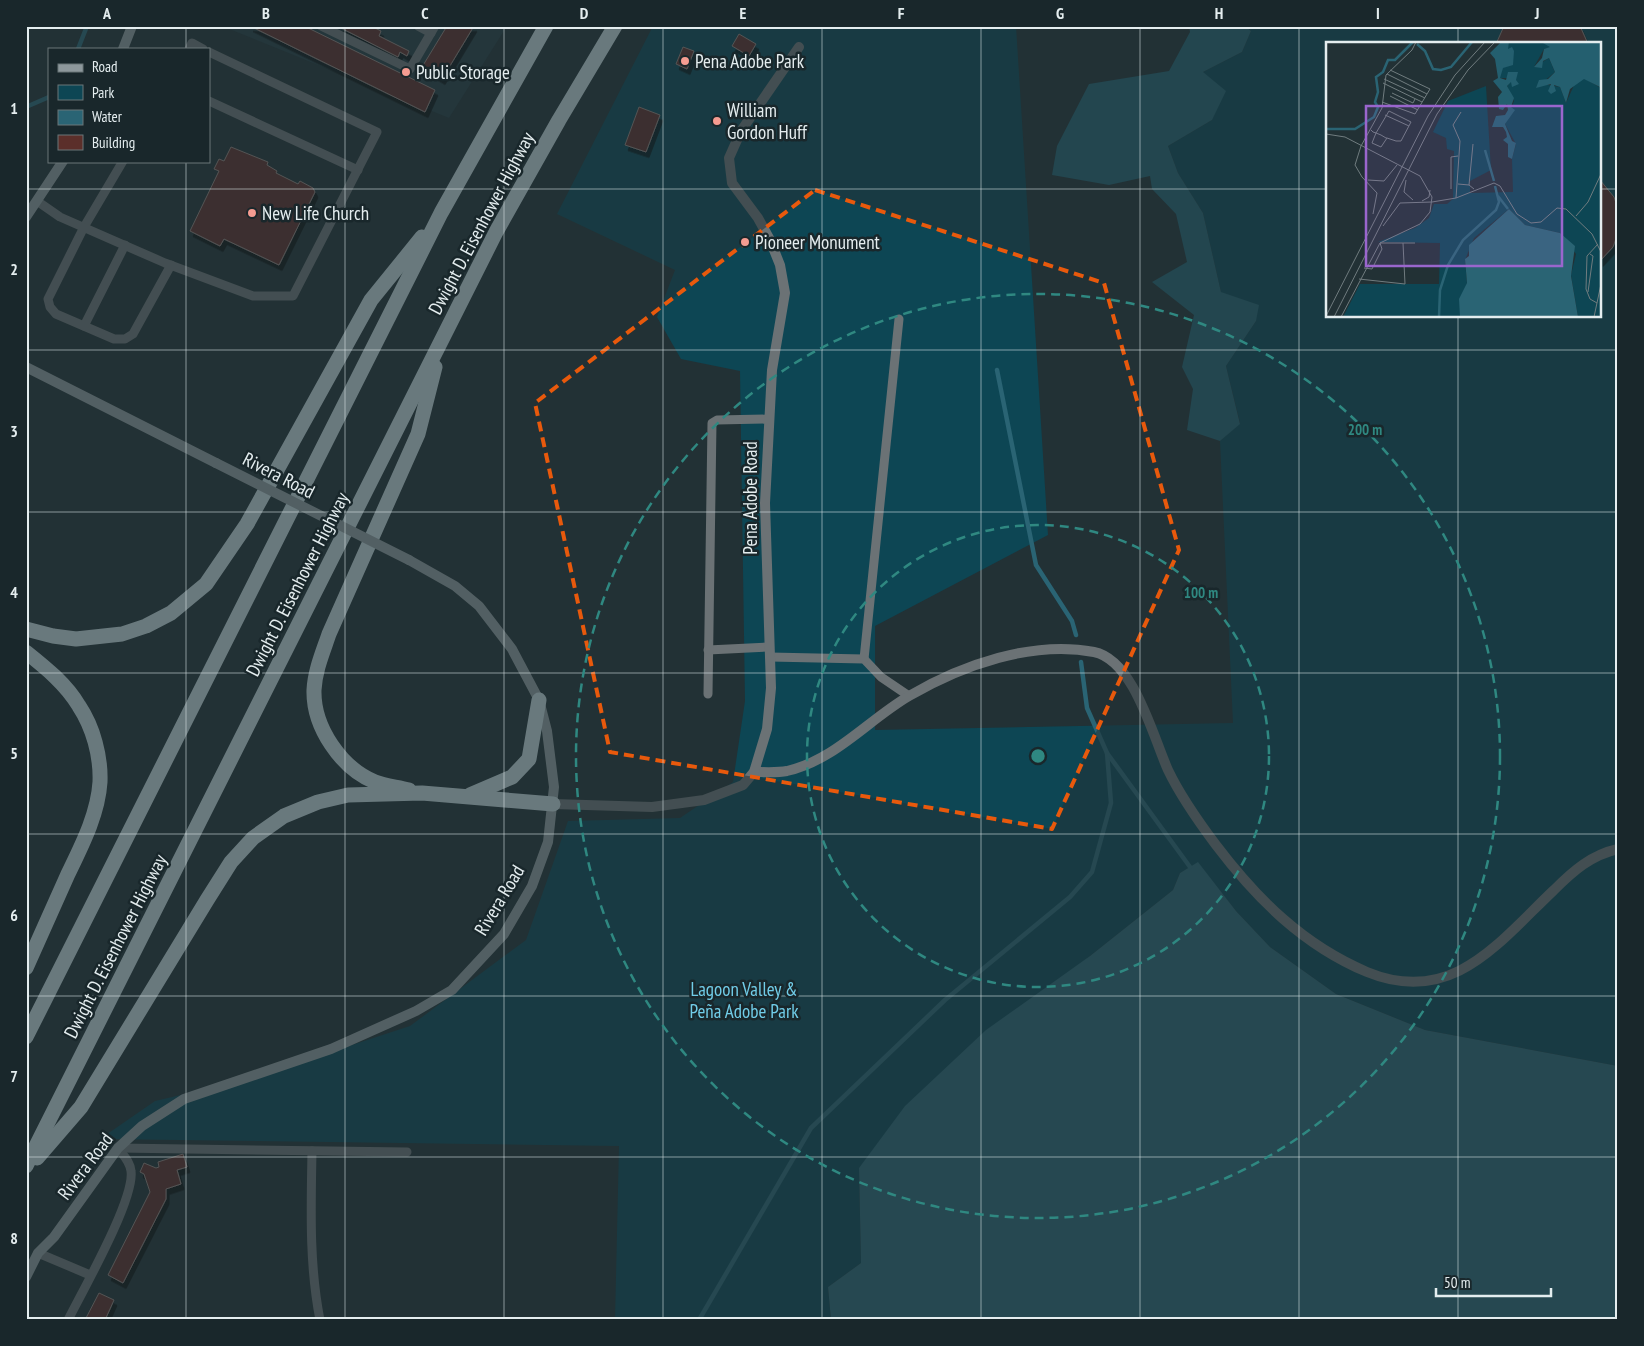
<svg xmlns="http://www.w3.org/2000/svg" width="1644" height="1346" font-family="'PT Sans Narrow',sans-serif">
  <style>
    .built { fill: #263c43 }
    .green { fill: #0d4654; fill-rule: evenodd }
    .forest { fill: #245f6f }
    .water { fill: #2a6474 }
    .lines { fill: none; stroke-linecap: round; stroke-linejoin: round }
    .stream { stroke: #2a6474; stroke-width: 4.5 }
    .building { fill: #5b2f2a; stroke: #8f7e7b; filter: url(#shadow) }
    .lane { stroke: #6b7275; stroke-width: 9 }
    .street { stroke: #6b7275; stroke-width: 10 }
    .secondary { stroke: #8d989c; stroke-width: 10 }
    .highway { stroke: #bfd1d6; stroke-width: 15 }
    .secondary-bridge { stroke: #8d989c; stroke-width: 10 }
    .marked { fill: none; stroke: #e8590c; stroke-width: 4; stroke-dasharray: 10 6; stroke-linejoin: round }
    .grid { fill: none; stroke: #e4edef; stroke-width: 1; stroke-opacity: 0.55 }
    .ring { fill: none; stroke: #2f8881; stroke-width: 2.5; stroke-dasharray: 9 6 }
    .poi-dot { fill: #f59c91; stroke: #19272b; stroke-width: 2 }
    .labels { text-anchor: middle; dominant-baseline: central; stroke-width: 5; stroke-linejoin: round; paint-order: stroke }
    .poi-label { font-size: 19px; fill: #e4edef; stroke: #19272b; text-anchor: start }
    .street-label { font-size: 19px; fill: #e4edef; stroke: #19272b }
    .park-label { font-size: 19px; fill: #71cde8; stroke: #19272b }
    .inset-river { fill: none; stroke: #2a6474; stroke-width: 2.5 }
    .inset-road { fill: none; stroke: #707c7f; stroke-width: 1 }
    .view { fill: #9a66cd; fill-opacity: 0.15; stroke: #9a66cd; stroke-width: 2.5 }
    .inset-edge { fill: none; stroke: #e4edef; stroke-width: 2.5 }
    .centre { fill: #2f8881; stroke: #19272b; stroke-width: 2.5 }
    .ring-label { font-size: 15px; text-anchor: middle; font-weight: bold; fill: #2f8881; stroke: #19272b; stroke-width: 5; stroke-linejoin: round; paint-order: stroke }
    .neatline { fill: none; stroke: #e4edef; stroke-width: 2 }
    .grid-label { font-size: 16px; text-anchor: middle; font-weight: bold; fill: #e4edef }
  </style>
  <defs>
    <filter id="shadow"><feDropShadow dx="3" dy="5.5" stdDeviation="0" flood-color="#0009"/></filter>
  </defs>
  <rect width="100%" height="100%" fill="#223135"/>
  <path class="built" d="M222 26H507L449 118Z"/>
  <path class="green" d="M653 26H1016L1048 535 875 626V730L1233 723 1220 441 1240 423 1226 366 1256 321 1221 292 1203 213 1178 173 1168 146 1212 120 1203 72 1242 52 1251 31 1245 26H1618V1066L1425 1030 1336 994 1270 947 1236 911 1198 863 1180 873 1173 890 1090 956 859 1168 861 1263 828 1287 831 1320H615L619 1146 100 1139 155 1101 245 1080 410 1026 526 940 568 821 680 818 733 782 745 701 740 371 681 359 657 317 675 270 557 214ZM1328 44H1600V316H1328Z"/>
  <path class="forest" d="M1189 26H1245L1251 31 1242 52 1203 72 1226 91 1212 120 1168 146 1178 173 1203 213 1221 292 1259 305 1256 321 1226 366 1240 424 1220 441 1187 430 1193 389 1182 367 1194 315 1152 282 1187 262 1176 214 1152 189 1150 176 1109 185 1052 175 1057 146 1089 84 1169 71 1190 32Z"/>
  <path class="water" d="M1198 862 1236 911 1270 947 1336 994 1425 1030 1618 1066V1320H831L828 1287 861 1263 859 1168 905 1106 986 1030 1090 956 1173 890 1180 873Z"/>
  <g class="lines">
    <g class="stream">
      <path d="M78 49 87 26"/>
      <path d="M26 107 49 97"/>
      <path d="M997 370 1036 565 1072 621 1076 635"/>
      <path d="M1107 753 1190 867"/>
      <path d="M699 1320 811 1128 945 1000 1070 897 1092 872 1111 803 1107 753 1087 708 1081 662"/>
    </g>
  </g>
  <g class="building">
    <path d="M250 26H304L435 90 425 112Z"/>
    <path d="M337 26H371L381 31 379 36 409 51 407 56 400 52 398 57Z"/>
    <path d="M447 26H474L442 79 422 67Z"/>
    <path d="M1504 26H1580L1588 44H1496Z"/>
    <path d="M739 34 756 44 749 56 732 46Z"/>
    <path d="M683 47 694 51 687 69 676 64Z"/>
    <path d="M639 107 660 115 646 152 625 145Z"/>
    <path d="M231 147 268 162 267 165 277 171 276 173 298 184 300 181 313 188 315 192 279 265 224 239 220 246 190 231 219 171 214 169 219 159 224 161Z"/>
    <path d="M1600 180 1614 197 1618 209V233L1613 247 1600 261Z"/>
    <path d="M183 1154 187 1167 177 1170 181 1184 166 1189V1199L123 1283 108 1275 150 1192 144 1174 140 1172 144 1163 156 1168 159 1167 158 1162Z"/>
    <path d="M99 1293 114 1300 105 1320H85Z"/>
  </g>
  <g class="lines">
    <g class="lane">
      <path d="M321 26 410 69 435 26"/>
      <path d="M418 26 431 33"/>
      <path d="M189 49 192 43 203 49"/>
      <path d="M209 101 358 170"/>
      <path d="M123 161 84 227 48 299 50 307 56 314 114 339H125L133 334 171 265"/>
      <path d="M37 201 60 217 165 263 253 296H293L377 132 209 52"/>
      <path d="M84 326 125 245"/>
      <path d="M708 650 769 647"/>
      <path d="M770 657 864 659 881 677 909 696"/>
      <path d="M864 659 899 319"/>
      <path d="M708 694 712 423 717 420 769 419"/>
      <path d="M118 1148 407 1152"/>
      <path d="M312 1151C311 1208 309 1264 320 1320"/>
      <path d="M38 1253 90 1275"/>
      <path d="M68 1320C83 1290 135 1199 131 1171 130 1161 123 1155 118 1148"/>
    </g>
    <g class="street">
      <path d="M754 772C764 772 777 773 787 771 835 760 868 720 909 696 962 665 1033 640 1094 652 1134 660 1153 737 1168 770 1179 793 1201 825 1216 845 1257 899 1303 945 1367 972 1452 1007 1498 943 1554 890 1573 871 1591 855 1618 849"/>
      <path d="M553 804 652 807 704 800 743 785 754 772 767 729 771 688 765 503 772 370 785 293 780 265 770 240 758 218 732 183 729 158 741 131 799 47"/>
    </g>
    <g class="secondary">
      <path d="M123 49 132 26"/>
      <path d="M26 217 63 161"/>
      <path d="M26 367 216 463"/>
      <path d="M26 1277 38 1253 54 1237 118 1148 142 1126 184 1099 331 1049 416 1011 452 990 504 934 532 886 548 842 554 787 547 731 539 700 512 649 479 606 455 586 409 560"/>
    </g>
    <g class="highway">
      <path d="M26 629 53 636 76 639 122 634 146 626 171 613 206 584 247 524 371 300 422 237"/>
      <path d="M26 652C46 668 66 684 79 706 93 727 101 756 100 782 98 814 82 845 68 874 54 906 40 937 26 968"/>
      <path d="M409 790C398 787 385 786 375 782 341 768 313 727 314 690 315 670 323 652 329 634L418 434 435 367"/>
      <path d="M470 795 512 777 529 759 539 700"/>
      <path d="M26 1037 441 213 546 26"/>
      <path d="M37 1158 81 1107 207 900 231 862 253 838 284 816 318 802 348 795 422 793 553 804"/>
      <path d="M26 1166 496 232 559 120 615 26"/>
    </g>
    <path class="secondary-bridge" d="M216 463 409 560"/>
  </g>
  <path d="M0 0H1644V1346H0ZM815 190 1104 283 1179 550 1052 829 610 752 535 403Z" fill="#223135" fill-opacity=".55" fill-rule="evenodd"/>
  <path class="marked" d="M815 190 1104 283 1179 550 1052 829 610 752 535 403Z"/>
  <path class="grid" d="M186 26V49M345 26V1320M504 26V1320M663 26V1320M822 26V1320M981 26V1320M1140 26V1320M1299 26V1320M1458 26V44M186 161V1320M26 189H1328M1600 189H1618M1458 316V1320M26 350H1618M26 512H1618M26 673H1618M26 834H1618M26 996H1618M26 1157H1618"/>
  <g class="ring">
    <circle cx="1038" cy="756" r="231"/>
    <circle cx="1038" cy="756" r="462"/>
  </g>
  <g class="poi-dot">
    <circle cx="685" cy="61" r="5"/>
    <circle cx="406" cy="72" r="5"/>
    <circle cx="717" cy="121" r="5"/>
    <circle cx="252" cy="213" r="5"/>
    <circle cx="745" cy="242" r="5"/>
  </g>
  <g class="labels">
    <g class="poi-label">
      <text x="695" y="61">Pena Adobe Park</text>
      <text x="416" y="72">Public Storage</text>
      <text x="727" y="110">William<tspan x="727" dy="22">Gordon Huff</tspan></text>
      <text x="262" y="213">New Life Church</text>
      <text x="755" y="242">Pioneer Monument</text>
    </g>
    <g class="street-label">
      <text transform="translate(481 223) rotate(-62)">Dwight D. Eisenhower Highway</text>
      <text transform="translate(279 475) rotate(27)">Rivera Road</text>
      <text transform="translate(750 498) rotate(-90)">Pena Adobe Road</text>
      <text transform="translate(297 584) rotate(-63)">Dwight D. Eisenhower Highway</text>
      <text transform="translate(499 900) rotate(-59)">Rivera Road</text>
      <text transform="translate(115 946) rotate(-63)">Dwight D. Eisenhower Highway</text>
      <text transform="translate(85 1166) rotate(-53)">Rivera Road</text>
    </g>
    <g class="park-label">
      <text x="744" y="989">Lagoon Valley &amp;<tspan x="744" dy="22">Peña Adobe Park</tspan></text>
    </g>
  </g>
  <g transform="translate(1326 42)">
    <rect width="275" height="275" fill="#223135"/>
    <path d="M183 0H215L226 5 218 7 208 25 223 16 229 30 210 46 216 42 234 45 240 61 249 41 258 36 273 45 275 41V275H252L245 233 250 212 234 191 199 183 183 167 148 196 139 218 141 241 134 275H17L34 242H113L114 201 52 200 89 186 103 176 108 162H121L127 157 128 109 121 107 120 96 107 90 122 59 160 44 165 128 144 139V151L187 150 186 117 190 102 179 82 188 59 181 44 185 39 191 45 181 36H174L173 32Z" fill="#0d4654"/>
    <path d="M175 0H183L182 7 186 5 188 9 187 23 177 26 174 36 180 38 182 30H192L190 38 193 42 186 45 185 40 181 44 188 56 185 65 189 68 179 82 186 99 190 101 186 117 182 115V102L177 98 181 95 180 90 177 85H166L170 74 179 73 182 68 181 62 177 68 173 67 172 55 176 50 167 39 172 36 169 17 164 11ZM215 0H275L274 45 258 37 244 47 240 61 234 45 228 43 230 49 225 52 222 49 225 42 210 46 213 38 222 37 229 30 223 16 217 19 216 26 208 25 216 16 218 7 224 5Z" fill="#245f6f"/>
    <path d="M183 167 199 183 234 191 249 204 245 234 252 275H134L133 257 141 241 139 217 143 214V203Z" fill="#2a6474"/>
    <path class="inset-river" d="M91 2 99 9 107 27 115 28 125 25 146 0M0 87H29L48 75 52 65 49 60 52 50 50 35 57 30 62 18H69L87 0M159 108 168 139M172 154 182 167M113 275 114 248 122 223 137 198 170 168 173 160 169 144"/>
    <path class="inset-road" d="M61 32 101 52M58 37 99 56M57 41 96 60M66 51 87 61 89 57M64 54 92 68M56 60 89 72 104 47 64 28M59 73 83 84M45 88 47 90 50 91 55 93 60 96H61L70 99H75L85 80 63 69 50 91 46 101 55 105 61 96M0 92 19 95 94 134 106 155 104 170 94 182 54 201 15 275M35 104 56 66 60 33 86 8 90 0M35 104 29 123 36 135 51 151 47 172M42 138 58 139 71 123M80 138 78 150 87 158M132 142 143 143 148 147M143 143 147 102M125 147V115L132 114M130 156 168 141 174 144 191 172 205 181 215 180 231 166 240 167 266 192 275 210M96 159 103 155 104 148M106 160 130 156 134 99 127 83 135 70M250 174 262 160 275 132M57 184 74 161 106 160M38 226 46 227 56 207 54 201H89M33 237 79 242 77 201M262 250 267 214 264 212M271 261 264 257 260 247 261 214 272 202M0 274 102 74 129 33 159 0M8 275 111 72 142 28 169 0M268 275 275 242"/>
    <path class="view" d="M40 64H236V224H40Z"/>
    <rect width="275" height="275" class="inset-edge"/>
  </g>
  <circle cx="1038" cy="756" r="8" class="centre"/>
  <g class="ring-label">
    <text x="1365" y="435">200 m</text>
    <text x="1201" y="598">100 m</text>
  </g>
  <rect width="1644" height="1346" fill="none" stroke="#19272b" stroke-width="55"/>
  <rect x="48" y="48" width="162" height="115" fill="#19272b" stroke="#6a7679"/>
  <rect x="58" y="64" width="25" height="8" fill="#8d989c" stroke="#6a7679"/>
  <text x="92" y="72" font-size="15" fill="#e4edef">Road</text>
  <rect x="58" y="85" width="25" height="15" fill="#0d4654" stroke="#6a7679"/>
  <text x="92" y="98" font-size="15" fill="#e4edef">Park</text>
  <rect x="58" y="110" width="25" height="15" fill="#2a6474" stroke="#6a7679"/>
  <text x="92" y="122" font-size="15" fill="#e4edef">Water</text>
  <rect x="58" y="135" width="25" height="15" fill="#5b2f2a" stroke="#6a7679"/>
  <text x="92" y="148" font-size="15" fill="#e4edef">Building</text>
  <path d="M1436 1288v8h115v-8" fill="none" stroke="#e4edef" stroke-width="2.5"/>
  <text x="1444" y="1288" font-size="15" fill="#e4edef" stroke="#19272b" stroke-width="4" paint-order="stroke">50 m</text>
  <rect x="28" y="28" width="1588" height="1290" class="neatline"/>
  <g class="grid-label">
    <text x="107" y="19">A</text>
    <text x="266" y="19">B</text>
    <text x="425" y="19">C</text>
    <text x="584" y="19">D</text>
    <text x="743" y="19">E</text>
    <text x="901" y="19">F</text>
    <text x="1060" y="19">G</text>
    <text x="1219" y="19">H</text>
    <text x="1378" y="19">I</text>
    <text x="1537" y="19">J</text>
    <text x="14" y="114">1</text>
    <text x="14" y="275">2</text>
    <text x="14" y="437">3</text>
    <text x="14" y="598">4</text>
    <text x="14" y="759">5</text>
    <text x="14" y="921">6</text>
    <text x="14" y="1082">7</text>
    <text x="14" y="1244">8</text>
  </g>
</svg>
